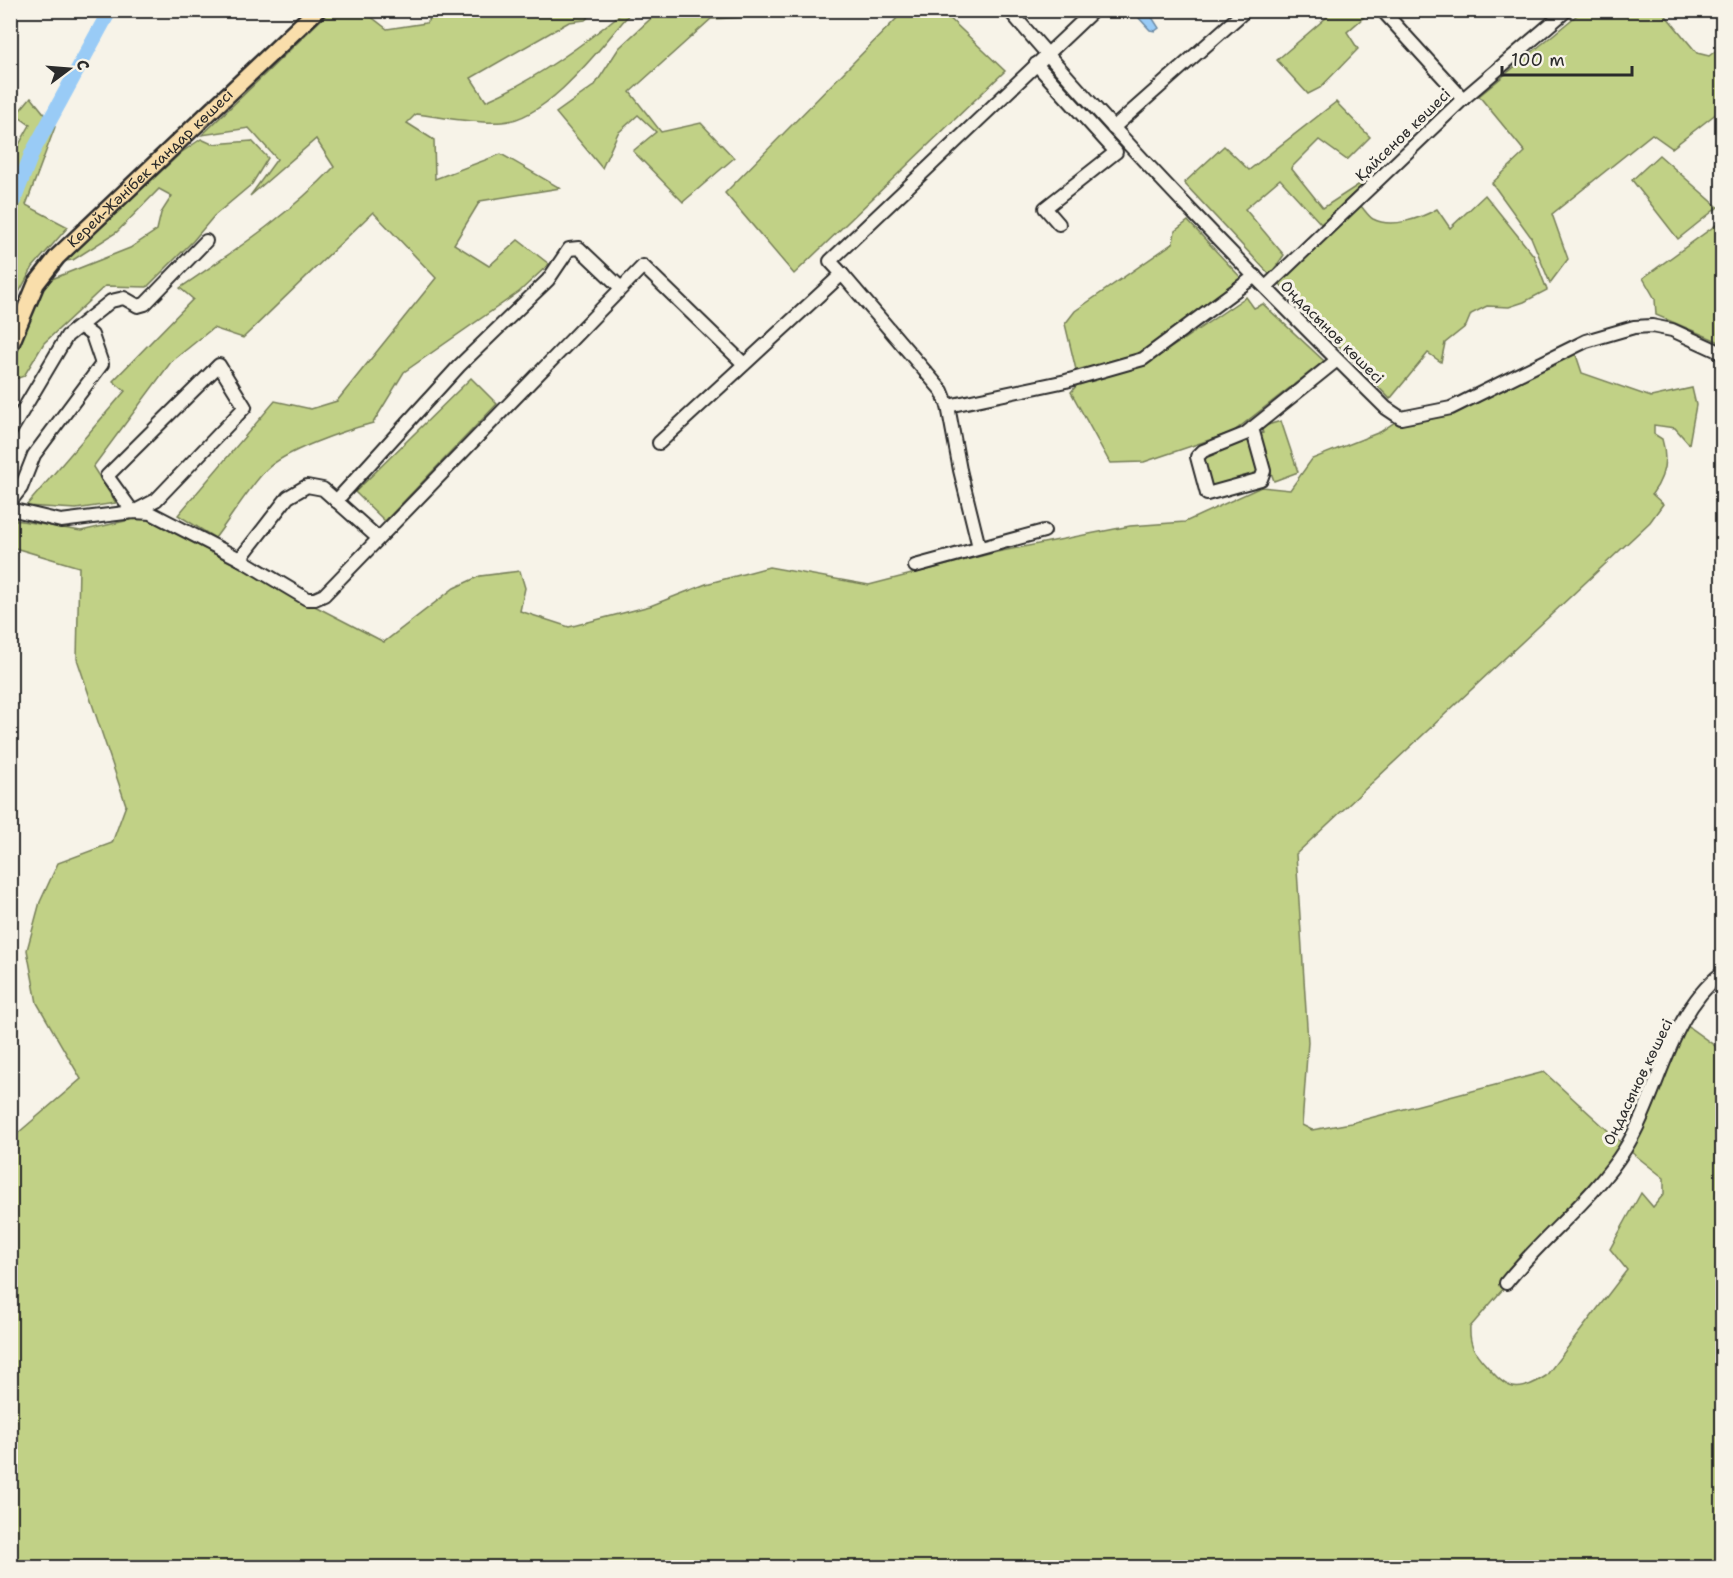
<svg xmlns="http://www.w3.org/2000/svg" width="1733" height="1578" font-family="'Shantell Sans',sans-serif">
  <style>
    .green { fill: #c1d186; stroke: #767e58; stroke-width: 1.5; fill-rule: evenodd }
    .water { fill: #99cbf6; stroke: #6d8ba5; stroke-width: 1.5 }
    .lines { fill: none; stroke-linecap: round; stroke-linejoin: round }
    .river { stroke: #99cbf6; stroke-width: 15 }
    .minor-casing { stroke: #2b2b2b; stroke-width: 16 }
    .major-casing { stroke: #2b2b2b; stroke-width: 20 }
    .minor { stroke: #f7f3e8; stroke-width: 12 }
    .major { stroke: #f9deab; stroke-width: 15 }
    .labels { text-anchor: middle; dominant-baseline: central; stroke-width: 6; stroke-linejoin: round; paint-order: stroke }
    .street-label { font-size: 15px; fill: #2b2b2b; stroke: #f7f3e8 }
  </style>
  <rect width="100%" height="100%" fill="#f7f3e8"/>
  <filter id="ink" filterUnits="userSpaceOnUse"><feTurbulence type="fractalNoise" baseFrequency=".0167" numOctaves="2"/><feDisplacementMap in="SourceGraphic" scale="12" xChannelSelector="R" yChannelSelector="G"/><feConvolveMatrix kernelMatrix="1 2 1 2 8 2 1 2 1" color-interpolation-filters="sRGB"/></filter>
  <g filter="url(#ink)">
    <g class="green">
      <path d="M330 11H372L369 15 387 29 426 23 437 11H457L465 18 474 11H596L585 20 569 22 471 78 486 101C535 80 583 45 624 11H632C603 44 549 119 502 122 475 124 443 117 416 114L407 123 434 140 435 179 501 154 560 188 480 201 454 244 489 266 518 240 549 264 519 292 404 372 373 423C346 430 284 451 266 470 247 490 232 516 215 538L178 515 275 401 311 409 337 401 436 278 373 212 243 338 213 328 171 362 93 467 116 503 76 509 26 506 125 391 113 381 193 299 180 288C234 251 289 215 334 167L316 139 250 196 277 159 249 128 202 135Z"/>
      <path d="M659 11H758L751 17 711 19 630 92 661 132 701 123 734 158 683 202 633 151 656 132 638 115 618 133 602 168 556 113 595 85 619 48Z"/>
      <path d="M904 11H942L1005 71 794 274 725 193Z"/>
      <path d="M1334 11H1371L1347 32 1358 49 1320 88 1308 94 1277 60Z"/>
      <path d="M1582 11H1662L1697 53 1709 56 1722 46V109L1672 148 1652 134 1552 214 1568 259 1550 283 1531 237 1492 183 1525 152 1479 96Z"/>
      <path d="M31 97 55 127 26 205 68 227 33 267 11 307V148H17L30 125 16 115Z"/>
      <path d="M1336 102 1370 137 1347 160 1319 140 1291 168 1323 208 1372 176 1321 224 1280 179 1245 209 1284 255 1270 275 1184 183 1224 146 1249 170Z"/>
      <path d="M201 139 212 144 252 141 268 158 252 184 214 216 193 241 147 287 105 286 44 343 24 376 13 380 11 372 26 322 39 294 52 279 130 248 157 230 161 213 172 196 159 189 117 232 73 260 65 261 182 152Z"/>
      <path d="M1659 155 1718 207 1678 239 1632 180Z"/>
      <path d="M1485 195 1534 256 1547 290 1524 302 1509 307 1487 306 1471 314 1466 326 1445 343 1441 362 1428 353 1390 399 1279 283 1360 205C1364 209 1368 216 1373 219 1392 229 1421 218 1437 209L1450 228Z"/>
      <path d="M1188 221 1243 280 1139 355 1077 374 1065 324 1075 311 1173 243 1175 231Z"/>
      <path d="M1716 225 1722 231V343L1656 315 1655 299 1643 278Z"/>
      <path d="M1246 297 1254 308 1263 304 1324 361 1233 432 1144 462 1110 463 1071 392 1077 385 1150 362Z"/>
      <path d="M1574 349 1582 373 1651 397 1692 388 1696 405 1689 444 1675 428 1654 425V434L1662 439C1668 459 1665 477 1652 494L1663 504 1650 522 1296 854 1308 1042 1302 1125 1312 1130 1351 1123 1544 1072 1626 1147 1683 1023 1722 1051V1567H11V1139L81 1079 37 1003 27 950 40 902 58 863 112 843 126 805 77 659 79 567 15 548 11 543 10 519 81 531 134 519H147L384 642 454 588 480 576 520 571 525 588 520 611 569 627 650 606 706 584 769 567 869 585 997 552 1130 526 1185 522 1261 487 1290 490 1312 459 1380 432 1401 418 1451 408ZM1626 1148 1664 1178V1194L1653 1207 1641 1193 1610 1249 1627 1270 1546 1376C1517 1395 1507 1390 1486 1365 1474 1352 1469 1344 1470 1327Z"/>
      <path d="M471 378 497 404 385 521 355 492Z"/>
      <path d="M1281 421 1298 472 1274 481 1258 435 1263 433 1261 427Z"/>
      <path d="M1249 438 1261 469 1255 477 1210 489 1203 457Z"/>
    </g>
    <path class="water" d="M1148 11 1159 28 1155 31 1150 30 1139 18Z"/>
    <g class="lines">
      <path class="river" d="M10 210 32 153 110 10"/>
      <defs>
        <g id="minor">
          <path d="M1009 10C1128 149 1256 280 1386 408L1401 418 1451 408 1586 341 1634 327 1652 326 1672 330 1722 353"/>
          <path d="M1382 10 1463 99"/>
          <path d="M1036 64 1116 152 1045 208 1059 224"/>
          <path d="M1113 128 1246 10"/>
          <path d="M842 274 942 391 948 406 960 470 979 547"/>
          <path d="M1266 287 1463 99 1567 10"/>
          <path d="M219 365 245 407 156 500 133 512 107 476Z"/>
          <path d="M948 406 1066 381 1143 359 1255 276"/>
          <path d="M1252 428 1264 471 1261 479 1207 494 1197 457 1203 451 1245 434 1337 360"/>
          <path d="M10 432 67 336 111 301 124 298 138 306 145 304 206 241"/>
          <path d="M659 443 842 274 830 261 1094 10"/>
          <path d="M336 501 459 366 548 280 569 249 579 248 621 288"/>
          <path d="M10 502 21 488 34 455 102 364 92 335 81 327"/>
          <path d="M10 509 61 521 133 512 151 513 240 559 307 599H315L324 595 643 266 744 364"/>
          <path d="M240 559 288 497 307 486 323 489 378 538"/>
          <path d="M915 566 1044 531"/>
          <path d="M1506 1283C1543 1236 1593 1200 1625 1149 1660 1093 1668 1015 1722 973"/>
        </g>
        <g id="major">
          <path id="s1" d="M10 346 36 284 57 257 317 10"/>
        </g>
      </defs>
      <use href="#minor" class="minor-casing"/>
      <use href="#major" class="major-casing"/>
      <use href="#minor" class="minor"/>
      <use href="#major" class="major"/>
    </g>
  </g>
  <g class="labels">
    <g class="street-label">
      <text transform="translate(1403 135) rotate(-44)">Қайсенов көшесі</text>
      <text stroke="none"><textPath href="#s1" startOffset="230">Керей-Жәнібек хандар көшесі</textPath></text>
      <text transform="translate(1332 332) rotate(45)">Оңдасынов көшесі</text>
      <text transform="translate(1638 1082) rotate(-64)">Оңдасынов көшесі</text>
    </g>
  </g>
  <rect width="1733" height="1578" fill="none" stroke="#f7f3e8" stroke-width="36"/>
  <rect x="18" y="18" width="1697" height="1542" fill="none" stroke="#2b2b2b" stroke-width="2" filter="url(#ink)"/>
  <g transform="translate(69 69) rotate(74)" stroke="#f7f3e8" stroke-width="4.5" paint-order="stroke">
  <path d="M0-4.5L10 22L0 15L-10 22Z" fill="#2b2b2b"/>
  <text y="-9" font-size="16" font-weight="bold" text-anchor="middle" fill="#2b2b2b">С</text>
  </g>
  <path d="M1502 66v9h130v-9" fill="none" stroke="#2b2b2b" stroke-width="3"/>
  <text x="1511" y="66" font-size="18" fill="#2b2b2b" stroke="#f7f3e8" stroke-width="4.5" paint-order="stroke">100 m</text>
</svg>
